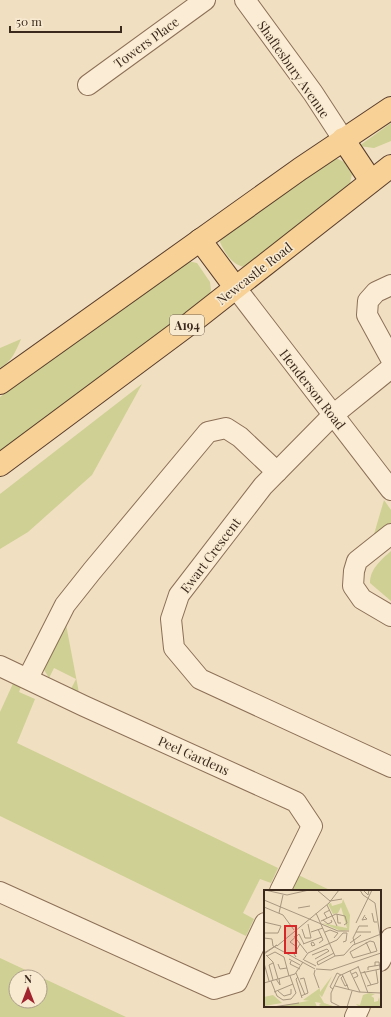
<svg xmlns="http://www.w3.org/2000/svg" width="391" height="1017" font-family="'Playfair Display',serif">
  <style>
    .green { fill: #ced094; fill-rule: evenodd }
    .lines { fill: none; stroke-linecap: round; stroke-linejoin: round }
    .minor-casing { stroke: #8c6f57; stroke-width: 22 }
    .major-casing { stroke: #593d2c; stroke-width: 24 }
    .minor { stroke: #fbedd5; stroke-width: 20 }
    .major { stroke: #f7d196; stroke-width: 22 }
    .labels { text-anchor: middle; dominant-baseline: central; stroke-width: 3; stroke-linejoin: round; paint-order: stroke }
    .shield { fill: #f8ead1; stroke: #746353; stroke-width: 1 }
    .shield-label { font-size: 12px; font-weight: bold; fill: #3b291d }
    .street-label { font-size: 13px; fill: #3b291d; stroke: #f8ead1 }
    .inset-road { fill: none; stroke: #a8967f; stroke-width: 1 }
    .view { fill: #d62828; fill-opacity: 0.15; stroke: #d62828; stroke-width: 2 }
    .inset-edge { fill: none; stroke: #3b291d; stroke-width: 2 }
  </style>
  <rect width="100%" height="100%" fill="#f1dfc1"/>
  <g class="green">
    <path d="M391 123V141L374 148 359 146Z"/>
    <path d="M334 157 344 162 352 174 349 188 244 267C231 264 225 253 220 242L222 235Z"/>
    <path d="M187 261 197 263 210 282 211 290 208 297 64 403 0 452V397L179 264Z"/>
    <path d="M21 339C16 351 12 361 0 368V348Z"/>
    <path d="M142 384 92 475 28 532 0 549V494Z"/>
    <path d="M384 500 391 510V526L372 541Z"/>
    <path d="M391 551V601L370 583C370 569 381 560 391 551Z"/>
    <path d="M65 619 79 693 71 689 76 679 54 668 49 678 43 668Z"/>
    <path d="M16 677 23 681 19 692 35 699 17 743 278 868 271 883 260 879 243 913 254 919 246 936 0 816V712Z"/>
    <path d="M294 873 332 891H286Z"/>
    <path d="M0 958 126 1017H0ZM16 977H40V1001H16Z"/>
  </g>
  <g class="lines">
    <defs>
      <g id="minor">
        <path d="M245 0 313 93 343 139"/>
        <path d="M88 85 205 0"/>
        <path d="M391 285 376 292 368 301 367 315 391 359"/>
        <path d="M235 287 391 490"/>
        <path d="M391 368 333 415 263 486 179 595 171 619 174 648 200 679 391 767"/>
        <path d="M391 534 357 561 354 571 353 586 362 599 391 616"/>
        <path d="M0 666 84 706 296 802 312 826 280 891"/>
        <path d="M28 678 65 605 92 571 208 432 226 428 240 437 277 472"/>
        <path d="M0 892 214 989 237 982 265 923"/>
        <path d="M380 961 391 938"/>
        <path d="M355 1017 360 1006"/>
      </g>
      <g id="major">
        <path d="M343 139 371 181"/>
        <path d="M200 240 235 287"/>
        <path d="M0 383 300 169 391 108"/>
        <path d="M0 465 192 322 391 166"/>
      </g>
    </defs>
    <use href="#minor" class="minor-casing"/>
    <use href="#major" class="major-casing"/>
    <use href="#minor" class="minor"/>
    <use href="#major" class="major"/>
  </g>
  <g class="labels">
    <rect class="shield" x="170" y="315" width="34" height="20" rx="3"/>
    <g class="shield-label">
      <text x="187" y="325">A194</text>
    </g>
    <g class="street-label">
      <text transform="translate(146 42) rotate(-36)">Towers Place</text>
      <text transform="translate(294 69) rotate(55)">Shaftesbury Avenue</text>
      <text transform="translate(254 273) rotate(-38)">Newcastle Road</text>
      <text transform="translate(313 389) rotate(52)">Henderson Road</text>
      <text transform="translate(210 555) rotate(-53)">Ewart Crescent</text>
      <text transform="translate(194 755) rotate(24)">Peel Gardens</text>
    </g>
  </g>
  <g transform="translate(264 890)">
    <rect width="117" height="117" fill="#f1dfc1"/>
    <path d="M79 9 86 25 85 40 77 41 58 33 83 38 77 17 74 23 69 24 64 14 67 13 68 16 78 13ZM68 86 58 107 55 104 60 113 39 110 56 98V102ZM105 103 111 104 107 106 110 108V112L114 111 115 107 117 117H95L92 114 96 115 99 105ZM9 105 18 113 0 116V107ZM44 111H50L60 113 72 117H57L55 115 57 113 51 112 53 117H10Z" fill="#ced094"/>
    <path class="inset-road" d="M1 0 23 5 45 0M53 0 66 11M96 0 99 5 111 13 117 52M99 0 104 5 105 0M0 10 74 41H85M66 11 78 9M63 15 73 36M0 17 19 25 30 40M34 18 46 16M15 23 19 5M52 23 71 66M108 23 110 32H113M73 24 74 33H77M101 25 98 30 103 29 101 27M63 28 60 23 66 20M59 30 64 34 68 32 67 30M57 31 72 24 81 26 83 33 80 35M92 33 108 0M38 39 41 48H47L44 34M54 39 59 50 55 53M47 42 59 38M61 42 66 40 74 43 70 48M92 42H107M0 43H14L17 36 0 32M30 46 43 63M0 48 8 49 9 56M106 51 110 52 113 61 89 68 86 62ZM49 52 51 55 48 56 47 53ZM102 52 107 63M86 53 97 45M39 54 58 47M91 54 89 48 95 36H104M9 56 51 79M13 56 65 13 75 0M33 57 26 52 35 44 40 54M0 63 13 55 0 64M2 65 9 72 14 89M48 65 63 59 65 61M3 66 11 62 20 67 25 86M71 66 80 65 89 55 117 44M32 67 30 64 36 54M25 69 36 75M51 69 65 61M39 70 44 63 73 50 79 43H83L82 51 79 52M40 70 52 76M27 71 26 74 36 79M0 73 5 91M9 73 5 75 9 90M14 74 16 79 23 78M54 75 53 72 70 63M54 75 71 66M94 76 104 103M52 79 67 80 117 63M51 80 50 84 55 98M104 80V77L116 75M86 81 96 102M100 81 107 95M32 83 41 105M97 83 116 79 115 72H111V76M78 84 85 100M88 84 92 82 94 86 90 88M79 86 77 88 81 96 84 95M34 87 32 89 38 108M12 89 16 95 15 89M36 89 40 88 44 103 37 106M7 91 13 106 19 110 27 109 32 103 26 86M0 93 31 84 39 72M71 96 95 102 117 103M103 96 114 93 112 80M69 99 66 97 73 83 77 85M14 101 20 106 27 104V99M10 102 29 94M9 117 35 113M77 117 67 112V103L75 86 94 77M83 117 88 101"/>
    <path class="view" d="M21 36H32V63H21Z"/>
    <rect width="117" height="117" class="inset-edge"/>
  </g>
  <g transform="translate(28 989)"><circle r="19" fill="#f8ead1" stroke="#ac9d89"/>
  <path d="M0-3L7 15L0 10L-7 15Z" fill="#a0232d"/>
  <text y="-6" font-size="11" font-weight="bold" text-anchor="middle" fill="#3b291d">N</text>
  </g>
  <path d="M10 26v6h111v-6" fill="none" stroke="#3b291d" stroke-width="2"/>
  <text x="16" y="26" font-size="12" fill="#3b291d" stroke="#f8ead1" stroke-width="3" paint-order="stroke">50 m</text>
</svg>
